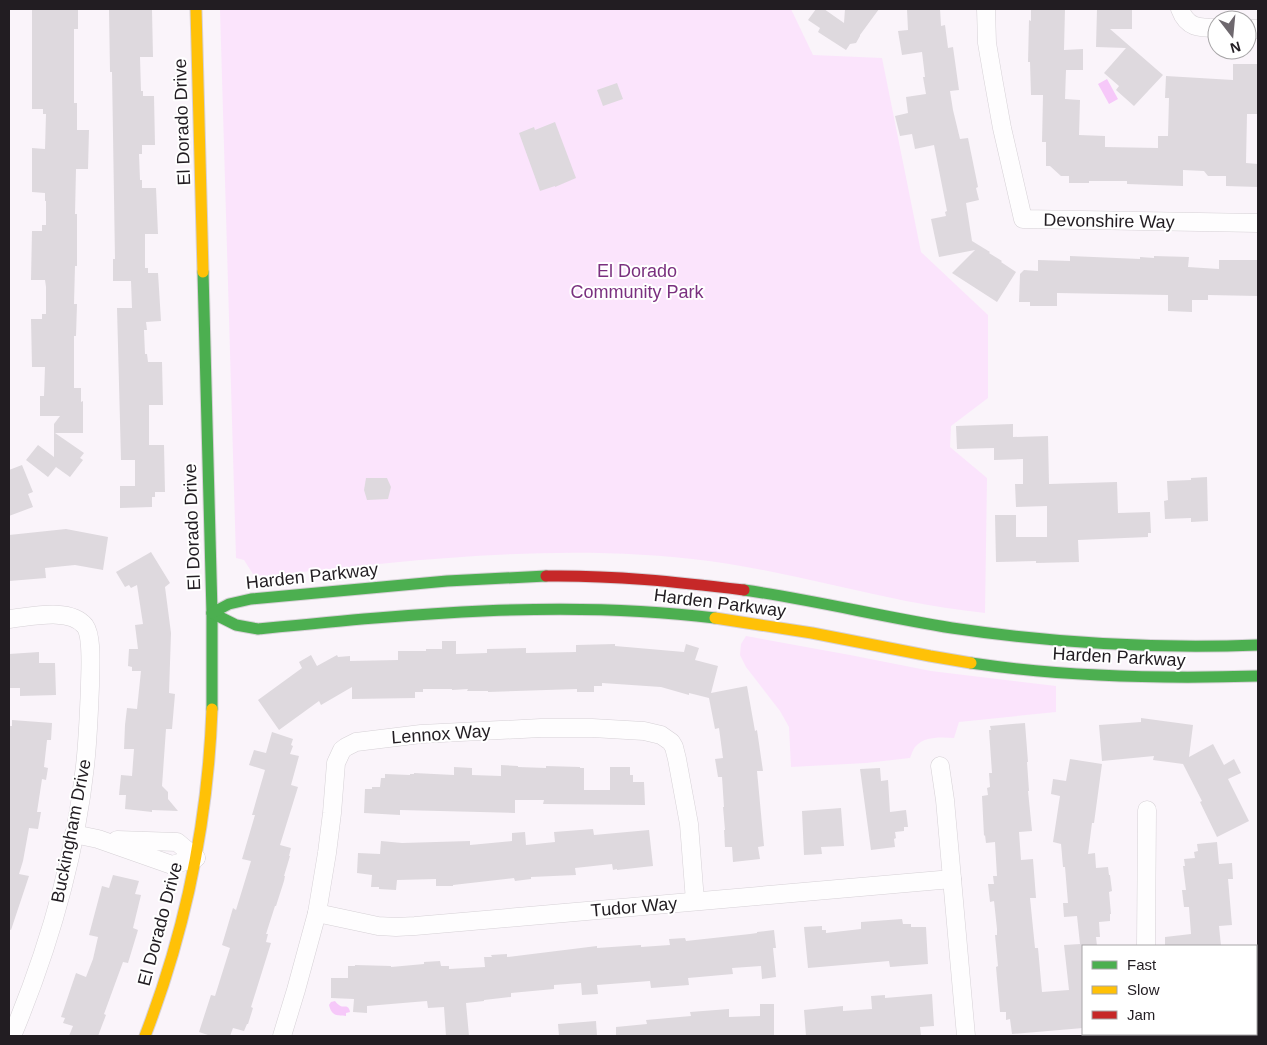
<svg xmlns="http://www.w3.org/2000/svg" width="1267" height="1045" font-family="Helvetica,sans-serif">
  <style>
    .green { fill: #fbe4fc }
    .water { fill: #f6c8f9 }
    .building { fill: #ded9de }
    .lines { fill: none; stroke-linecap: round; stroke-linejoin: round }
    .street-casing { stroke: #d6d1d6; stroke-width: 19 }
    .fast-casing { stroke: #d6d1d6; stroke-width: 13 }
    .slow-casing { stroke: #d6d1d6; stroke-width: 13 }
    .jam-casing { stroke: #d6d1d6; stroke-width: 13 }
    .street { stroke: #fefdfe; stroke-width: 18 }
    .fast { stroke: #4caf50; stroke-width: 11 }
    .slow { stroke: #ffc107; stroke-width: 11 }
    .jam { stroke: #c62828; stroke-width: 11 }
    .labels { text-anchor: middle; dominant-baseline: central; stroke-width: 4; stroke-linejoin: round; paint-order: stroke }
    .street-label { font-size: 18px; fill: #221d22; stroke: #fff }
    .park-label { font-size: 18px; fill: #7a307f; stroke: #fff }
  </style>
  <rect width="100%" height="100%" fill="#faf4fa"/>
  <g class="green">
    <path d="M220 9H791L813 55 882 58 921 252 988 315V398L951 426 950 447 987 478 985 613C958 610 932 606 906 601 840 588 776 570 709 561 562 542 411 560 264 576L253 574 244 560 236 558Z"/>
    <path d="M746 636 850 655 931 671 1056 686V712L959 722 954 738C941 737 924 736 915 747 913 750 911 755 910 758L866 763 791 767 789 727 780 711 746 667 740 655 741 644Z"/>
  </g>
  <g class="water">
    <path d="M1107 79 1118 99 1109 104 1098 84Z"/>
    <path d="M335 1001C336 1002 337 1004 339 1005 344 1009 348 1003 350 1012L346 1013V1016C338 1015 332 1017 329 1005L331 1002Z"/>
  </g>
  <g class="building">
    <path d="M32 9H78V29H74V103H77V130H89L88 169H76L75 214H77V266H75L74 304H77L76 336H74V388H81V402L83 401V433H55L84 453 80 458 83 460 70 477 56 467 48 477 26 460 38 445 54 457V424L60 416H40V396H44L45 367H32L31 319H42V314H46V287L45 280H31L32 231H42V225H46V201H45V193L32 192V148L45 149 46 114H43V109H32Z"/>
    <path d="M109 9H138V10H152L153 57H140L141 91H143V96H154L155 145H142V154H139L140 180H142V188H156L158 234H145V268H148V273H158L161 321 146 322 147 330H144L145 354H147L148 362H162L163 405H149V445H164L165 492H155V497H152V507L120 508V486H135V460H121L117 308H132L131 281H113V259H115L112 72H110Z"/>
    <path d="M816 9H824L844 23 845 9H879L860 35V36L856 43 850 44 846 50 818 32 820 28 808 20Z"/>
    <path d="M907 9H940L941 26 945 25 948 48 953 47 959 90 950 91 953 110 960 139 968 138 978 187 976 188 979 200 966 203 972 241 990 252 989 253 1002 261 1001 262 1016 272 997 302 952 273 975 250 939 257 931 219 946 216 945 212 947 211 934 145 915 149 912 134 900 136 895 116 908 113 906 97 926 94 923 77H925L922 52 902 55 898 31 908 30Z"/>
    <path d="M1031 9H1065L1064 50 1083 49V70H1066L1065 99 1080 100 1079 135 1105 136V147L1158 148V136H1168L1169 98H1165L1166 76 1233 80V64H1258L1257 114H1247L1246 163 1258 164V187L1226 186V176H1208L1204 171 1183 170V186L1127 184V181H1089V183H1069V176H1061L1050 166H1046V142H1042L1043 95H1031L1030 62H1028L1029 20 1031 21Z"/>
    <path d="M1097 9H1132V29H1110L1163 75 1134 106 1116 90 1119 86 1104 73 1126 48 1096 47Z"/>
    <path d="M617 83 623 99 603 106 597 90Z"/>
    <path d="M555 122 576 178 555 187V186L540 191 519 133 534 127 535 130Z"/>
    <path d="M1070 256 1140 259V257L1154 258V256L1189 257 1188 267 1219 269V260H1258V296L1208 295V300H1192V312L1168 311V295L1057 293V306H1030V302H1019L1020 274 1024 270 1038 271V260L1070 261Z"/>
    <path d="M1013 424V437L1048 436 1049 484 1117 482 1118 513 1150 512 1151 533H1148V537L1078 540 1079 562 1036 563V561L996 562 995 515H1016V537H1047V506L1016 507 1015 484H1023V459L994 460V448L957 449 956 426Z"/>
    <path d="M22 465 33 492 28 494 33 507 9 516V470Z"/>
    <path d="M1207 477 1208 521 1191 522V518L1165 519 1164 501 1168 500 1167 481 1191 480V478Z"/>
    <path d="M366 478H387L391 487 388 499 367 500 364 490Z"/>
    <path d="M66 529 108 537 103 570 75 565 45 568 46 578 9 581V535Z"/>
    <path d="M151 552 170 583 165 587 171 633 169 693 175 694 172 729H166L162 786 168 792V799L178 811 152 810V812L125 809 126 795H119L121 775 132 776 134 749H124L125 725 127 708 137 709 141 671H132V667L128 666 129 649H138L135 625 143 624 137 585 131 588 129 585 125 587 116 572Z"/>
    <path d="M442 641H456V654L487 653V649L526 648V653L576 652V645L615 644V646L684 652 686 644 699 648 695 660 718 666 711 693 747 686 755 731 757 730 763 771H757L764 846 758 847 760 859 733 862 732 847H725L724 830H725L723 807H724L722 777H718L715 759 723 758 719 728 715 729 709 698 689 693V695L661 687 602 683V686H594V692H577V689L488 692V691H467L468 689 452 690V689H423V692H415V698L352 699V687L321 705 319 701 279 730 258 700 302 668 299 662 311 655 317 666 337 655 338 657 350 656V661L398 660V651H426V649H442Z"/>
    <path d="M39 652V663H55L56 695 20 696V688H9V654Z"/>
    <path d="M1141 718 1193 725 1189 757 1213 744 1224 765 1234 759 1241 773 1228 779 1249 821 1217 837 1200 802 1202 801 1183 764 1153 760 1154 756 1102 761 1099 725 1141 722Z"/>
    <path d="M12 720 52 723 51 740H47L44 767 48 768 46 780 42 779 37 812H41L38 829 29 828 23 861 19 874 29 876 11 930 9 929V726H12Z"/>
    <path d="M1025 723 1028 762H1027L1029 791H1028L1032 831 1019 832 1021 860 1033 859 1036 898H1030L1035 948H1038L1042 992 1069 990 1064 945 1080 944 1077 916 1064 917 1063 903H1068L1065 867H1063L1061 844 1053 842 1060 796 1051 794 1053 779 1066 781 1070 759 1102 764 1094 823H1092L1088 854 1095 853 1096 868 1108 867 1109 875H1110L1112 891 1109 892 1111 914H1110V921L1099 922 1100 937H1096L1097 946H1083V1028L1012 1034 1010 1019 1006 1020V1012H1000L996 967 998 966 995 935H997V929L994 901 990 902 988 884H994L993 876H997L995 842 986 843 985 835 984 836 982 796 988 795 987 788 990 787 989 773H992L989 730H991L990 726Z"/>
    <path d="M272 732 293 739 291 745 293 746 290 754 299 756 291 785 298 787 280 845 291 848 289 856H290L284 876H285L284 881 276 906H275L266 934H268L266 942 271 943 251 1007 253 1008 248 1024H247L244 1031 233 1028 230 1036H211L199 1032 211 995 215 996 230 948 222 945 233 908 236 910 251 861 242 859 255 815H252L265 770 249 765 254 750 266 753Z"/>
    <path d="M501 765 518 766V767L546 768V766L580 767V768H584V790H610V767H630V775H633V782H644L645 805 543 804 544 800H515V813L400 810V815L364 813 365 789H372V787H380L381 778H385V774L410 775V774H414V773L454 775V767L472 768V775L501 776Z"/>
    <path d="M880 768 881 781 888 780 890 812 906 810 908 827H904V831L895 832 896 838 894 839 895 847 871 850 860 769Z"/>
    <path d="M841 808 844 846 821 847 822 854 804 855 802 811Z"/>
    <path d="M593 829 594 835 649 830 653 866 617 870V869L613 870 612 864 575 868 576 875 531 877V879L515 881 514 878 453 885V886H436V879L397 880 396 890 379 889V887H371L372 875 357 873 358 853 380 854 381 841 402 843 470 841V845L512 841V833L525 832 526 845 555 842 554 832Z"/>
    <path d="M1217 842 1219 864 1232 863 1233 879H1228L1232 925 1219 926 1221 946H1165V937L1191 934 1189 907H1184L1182 890H1186L1183 866H1185L1184 859 1195 858 1194 852 1198 851 1197 844Z"/>
    <path d="M113 875 139 881 135 894 141 895 133 928 138 930 128 963 123 962 104 1014 106 1015 98 1036H69L73 1026 63 1023 65 1018 61 1017 76 973 86 977 93 959 98 937 89 935 102 886 109 888Z"/>
    <path d="M902 919 903 924H911V927H926L928 964 890 967 889 961 808 968 804 927 822 926V930H826V933L861 929V922Z"/>
    <path d="M774 930 776 948H773L776 977 762 979 761 966 732 968 733 974 688 978 689 985 651 988 650 981 597 985 598 994 582 995 581 983 554 985V989L511 993V997L484 1000V1001L466 1003 469 1036H446L444 1007 428 1008 427 1001 367 1006V1013L353 1012 354 999 331 998V978H348V966H355V965L391 966V967L424 964V962L440 961 441 966H449V969L485 967 484 957H492L491 955 507 954V957L597 946V948L641 945V947L670 945 669 939 685 938 686 941 750 934 757 933V932Z"/>
    <path d="M932 994 934 1026 920 1027 921 1036H806L804 1010 843 1006V1011L872 1009 871 996 885 995V998Z"/>
    <path d="M760 1004H774V1036H616V1027L647 1024 646 1020 691 1016 690 1012 729 1009V1017L760 1016Z"/>
    <path d="M596 1021 597 1036H559L558 1024Z"/>
  </g>
  <g class="lines">
    <defs>
      <g id="street">
        <path d="M986 9 987 43 993 78 1002 128 1023 219 1258 223"/>
        <path d="M1180 9C1187 28 1199 28 1217 28"/>
        <path d="M1247 29H1258"/>
        <path d="M9 619C30 617 70 607 85 626 93 637 90 672 90 686 89 712 88 739 85 766 75 858 48 950 12 1036"/>
        <path d="M940 766 945 800 966 1036"/>
        <path d="M74 834 98 839 172 865 196 858"/>
        <path d="M117 840 177 842 196 858"/>
        <path d="M317 913 378 926 396 927 415 926 952 879"/>
        <path d="M1146 946 1147 810"/>
        <path d="M1152 1034V1036"/>
        <path d="M282 1036 296 990 317 913 327 853 332 813 336 763 342 750 346 747 356 742 421 734 541 728H592L644 731 661 735 671 742 674 747 677 759 689 824 695 901"/>
      </g>
      <g id="fast">
        <path d="M203 272 212 613V709"/>
        <path d="M744 590C814 600 883 617 952 628 1053 643 1156 649 1258 645"/>
        <path d="M212 613 236 625 258 629C411 614 562 599 715 618"/>
        <path d="M212 613 229 604 251 599 447 581 546 576"/>
        <path d="M971 663C1066 677 1162 679 1258 676"/>
      </g>
      <g id="slow">
        <path d="M196 9 203 272"/>
        <path d="M715 618 812 633 930 656 971 663"/>
        <path d="M145 1036C185 932 208 821 212 709"/>
      </g>
      <path id="jam" d="M546 576C612 575 678 582 744 590"/>
    </defs>
    <use href="#street" class="street-casing"/>
    <use href="#fast" class="fast-casing"/>
    <use href="#slow" class="slow-casing"/>
    <use href="#jam" class="jam-casing"/>
    <use href="#street" class="street"/>
    <use href="#fast" class="fast"/>
    <use href="#slow" class="slow"/>
    <use href="#jam" class="jam"/>
  </g>
  <g class="labels">
    <g class="street-label">
      <text transform="translate(182 122) rotate(-92)">El Dorado Drive</text>
      <text transform="translate(1109 221) rotate(1)">Devonshire Way</text>
      <text transform="translate(192 527) rotate(-92)">El Dorado Drive</text>
      <text transform="translate(312 576) rotate(-6)">Harden Parkway</text>
      <text transform="translate(720 603) rotate(7)">Harden Parkway</text>
      <text transform="translate(1119 657) rotate(3)">Harden Parkway</text>
      <text transform="translate(441 734) rotate(-4)">Lennox Way</text>
      <text transform="translate(71 831) rotate(-79)">Buckingham Drive</text>
      <text transform="translate(634 907) rotate(-5)">Tudor Way</text>
      <text transform="translate(160 924) rotate(-75)">El Dorado Drive</text>
    </g>
    <g class="park-label">
      <text x="637" y="271">El Dorado<tspan x="637" dy="21">Community Park</tspan></text>
    </g>
  </g>
  <rect width="1267" height="1045" fill="none" stroke="#221d22" stroke-width="20"/>
  <rect x="1082" y="945" width="175" height="90" fill="#ffffff" stroke="#a7a5a7"/>
  <rect x="1092" y="961" width="25" height="8" fill="#4caf50" stroke="#a7a5a7"/>
  <text x="1127" y="970" font-size="15" fill="#221d22">Fast</text>
  <rect x="1092" y="986" width="25" height="8" fill="#ffc107" stroke="#a7a5a7"/>
  <text x="1127" y="995" font-size="15" fill="#221d22">Slow</text>
  <rect x="1092" y="1011" width="25" height="8" fill="#c62828" stroke="#a7a5a7"/>
  <text x="1127" y="1020" font-size="15" fill="#221d22">Jam</text>
  <g transform="translate(1232 35) rotate(164)"><circle r="24" fill="#ffffff" stroke="#a7a5a7"/>
  <path d="M0-4L9 19L0 12L-9 19Z" fill="#6e686e"/>
  <text y="-8" font-size="14" font-weight="bold" text-anchor="middle" fill="#221d22">N</text>
  </g>
</svg>
